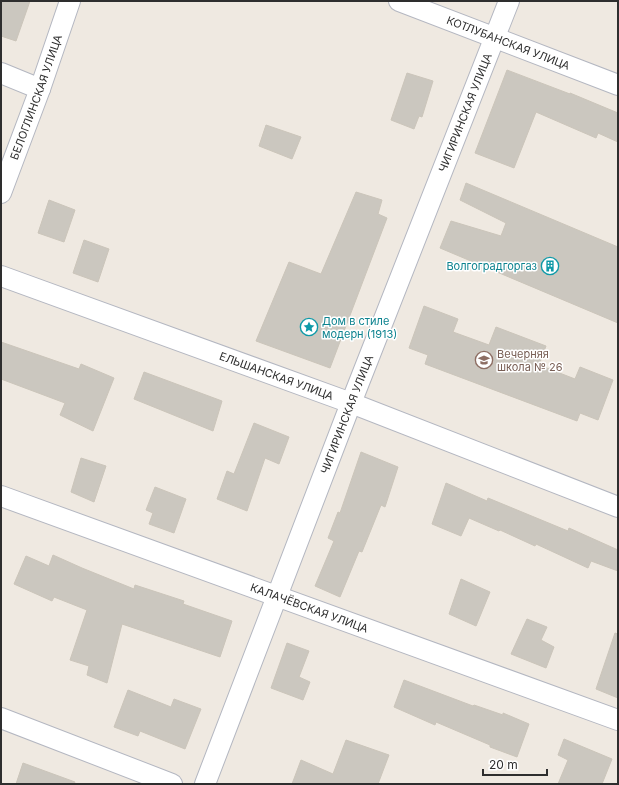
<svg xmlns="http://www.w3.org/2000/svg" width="619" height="785" font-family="Inter,sans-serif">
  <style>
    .building { fill: #cbc7bf; stroke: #cbc5ba }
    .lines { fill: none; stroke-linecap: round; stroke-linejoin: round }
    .minor-casing { stroke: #b4b7c1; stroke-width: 22 }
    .minor { stroke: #fff; stroke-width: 20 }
    .labels { text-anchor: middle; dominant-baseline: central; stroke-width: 3; stroke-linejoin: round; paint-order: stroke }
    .street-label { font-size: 11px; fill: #2e2e2e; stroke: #fff }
    .culture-label { font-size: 11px; fill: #0d838f; stroke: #fff; text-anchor: end }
    .education-label { font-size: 11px; fill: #785e54; stroke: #fff; text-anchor: start }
  </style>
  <rect width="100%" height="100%" fill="#efe9e1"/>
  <g class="building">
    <path d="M1 1H30L16 41 1 36Z"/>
    <path d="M507 70 570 94V93L618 113V142L598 133 596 138 536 112 514 168 475 153Z"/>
    <path d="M407 73 433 81 422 117 419 116 414 129 391 120Z"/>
    <path d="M266 125 301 137 292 159 259 146Z"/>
    <path d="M466 183 618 247V323L440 248 451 221 501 236 506 223 460 200Z"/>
    <path d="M356 192 382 200 378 214 387 218 330 368 256 341 289 262 321 274Z"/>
    <path d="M49 200 75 210 64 242 38 233Z"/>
    <path d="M84 240 109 249 98 282 73 273Z"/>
    <path d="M424 306 458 319 453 332 489 345 496 327 546 346 539 365 575 379 580 367 613 380 598 420 580 413 577 421 425 364 428 355 409 348Z"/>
    <path d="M1 342 79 369 81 364 114 378 93 431 60 415 65 403 1 379Z"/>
    <path d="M144 372 222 401 213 431 134 399Z"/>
    <path d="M254 423 289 437 279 464 265 458 247 511 217 499 227 471 234 474Z"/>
    <path d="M361 452 398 467 385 507 381 505 362 552 359 551 340 597 315 586 334 541 328 538 338 512 340 513Z"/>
    <path d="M81 458 106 466 94 502 71 492Z"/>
    <path d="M446 483 487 501 488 498 568 531 569 528 618 550V571L591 561 588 568 536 544 535 546 500 530 499 531 469 518 461 536 432 524Z"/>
    <path d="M155 487 186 499 174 533 149 524 153 513 146 510Z"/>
    <path d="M53 555 82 568 134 589 135 585 184 601 183 604 232 621 220 657 122 624 107 683 87 675 89 666 70 660 87 610 54 597 52 601 14 584 26 556 49 566Z"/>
    <path d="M461 579 490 592 476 626 449 614Z"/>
    <path d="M527 619 547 627 541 640 554 647 546 668 511 654Z"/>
    <path d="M615 633 618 634V698L596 689Z"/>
    <path d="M287 643 309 651 299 677 310 682 303 700 271 688Z"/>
    <path d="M404 680 473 706 474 705 503 715V713L529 724 517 757 490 747V745L436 722 435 725 394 707Z"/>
    <path d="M128 690 171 707 174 699 201 709 185 749 140 731 138 736 114 727Z"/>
    <path d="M564 739 612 759 602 784H558L568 760 558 755Z"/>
    <path d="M346 740 389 755 378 784H292L301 760 333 774Z"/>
    <path d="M23 763 75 782 74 784H16Z"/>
  </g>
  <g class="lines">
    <defs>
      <g id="minor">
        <path id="s1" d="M399 1 618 85"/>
        <path d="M1 73 40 89"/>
        <path id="s2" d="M1 193 40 89 70 1"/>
        <path id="s3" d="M1 276 351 403 618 507"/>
        <path id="s4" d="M1 496 618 720"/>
        <path d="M1 718 172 784"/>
        <path id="s5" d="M205 784 351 403 509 1"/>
      </g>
    </defs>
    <use href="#minor" class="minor-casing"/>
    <use href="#minor" class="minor"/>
  </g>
  <defs>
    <symbol id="building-ring" viewBox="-11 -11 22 22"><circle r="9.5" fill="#fff" stroke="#0f9aa8" stroke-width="1.5"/><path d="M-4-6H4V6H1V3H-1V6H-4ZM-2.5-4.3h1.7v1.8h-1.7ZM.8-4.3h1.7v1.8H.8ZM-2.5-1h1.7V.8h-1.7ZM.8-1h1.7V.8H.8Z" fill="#0f9aa8"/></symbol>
    <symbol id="sight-ring" viewBox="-11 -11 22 22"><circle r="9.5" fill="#fff" stroke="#0f9aa8" stroke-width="1.5"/><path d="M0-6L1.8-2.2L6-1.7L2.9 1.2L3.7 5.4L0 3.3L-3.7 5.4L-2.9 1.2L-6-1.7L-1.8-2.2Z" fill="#0f9aa8"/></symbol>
    <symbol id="school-ring" viewBox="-11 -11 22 22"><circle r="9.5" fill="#fff" stroke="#8d6e63" stroke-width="1.5"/><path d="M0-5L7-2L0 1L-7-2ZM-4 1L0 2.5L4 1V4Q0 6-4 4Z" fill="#8d6e63"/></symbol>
  </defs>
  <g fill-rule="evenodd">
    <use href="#building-ring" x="540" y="256" width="20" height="20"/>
    <use href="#sight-ring" x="299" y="317" width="20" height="20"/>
    <use href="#school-ring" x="474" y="350" width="20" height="20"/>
  </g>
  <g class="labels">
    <g class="street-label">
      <text stroke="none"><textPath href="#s1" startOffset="117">КОТЛУБАНСКАЯ УЛИЦА</textPath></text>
      <text stroke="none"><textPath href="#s2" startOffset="102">БЕЛОГЛИНСКАЯ УЛИЦА</textPath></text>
      <text stroke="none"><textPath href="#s5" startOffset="720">ЧИГИРИНСКАЯ УЛИЦА</textPath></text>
      <text stroke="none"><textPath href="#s3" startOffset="293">ЕЛЬШАНСКАЯ УЛИЦА</textPath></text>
      <text stroke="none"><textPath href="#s5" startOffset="396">ЧИГИРИНСКАЯ УЛИЦА</textPath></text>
      <text stroke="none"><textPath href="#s4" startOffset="328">КАЛАЧЁВСКАЯ УЛИЦА</textPath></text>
    </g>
    <g class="culture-label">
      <text x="537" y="266">Волгоградгоргаз</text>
      <text x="322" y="321" text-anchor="start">Дом в стиле<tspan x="322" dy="13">модерн (1913)</tspan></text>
    </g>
    <g class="education-label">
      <text x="497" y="354">Вечерняя<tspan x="497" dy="13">школа № 26</tspan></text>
    </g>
  </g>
  <rect width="619" height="785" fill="none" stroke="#2e2e2e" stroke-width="4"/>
  <path d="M483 769v6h64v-6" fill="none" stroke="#2e2e2e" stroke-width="2"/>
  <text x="489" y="769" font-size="12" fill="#2e2e2e" stroke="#ffffff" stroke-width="3" paint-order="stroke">20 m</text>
</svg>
